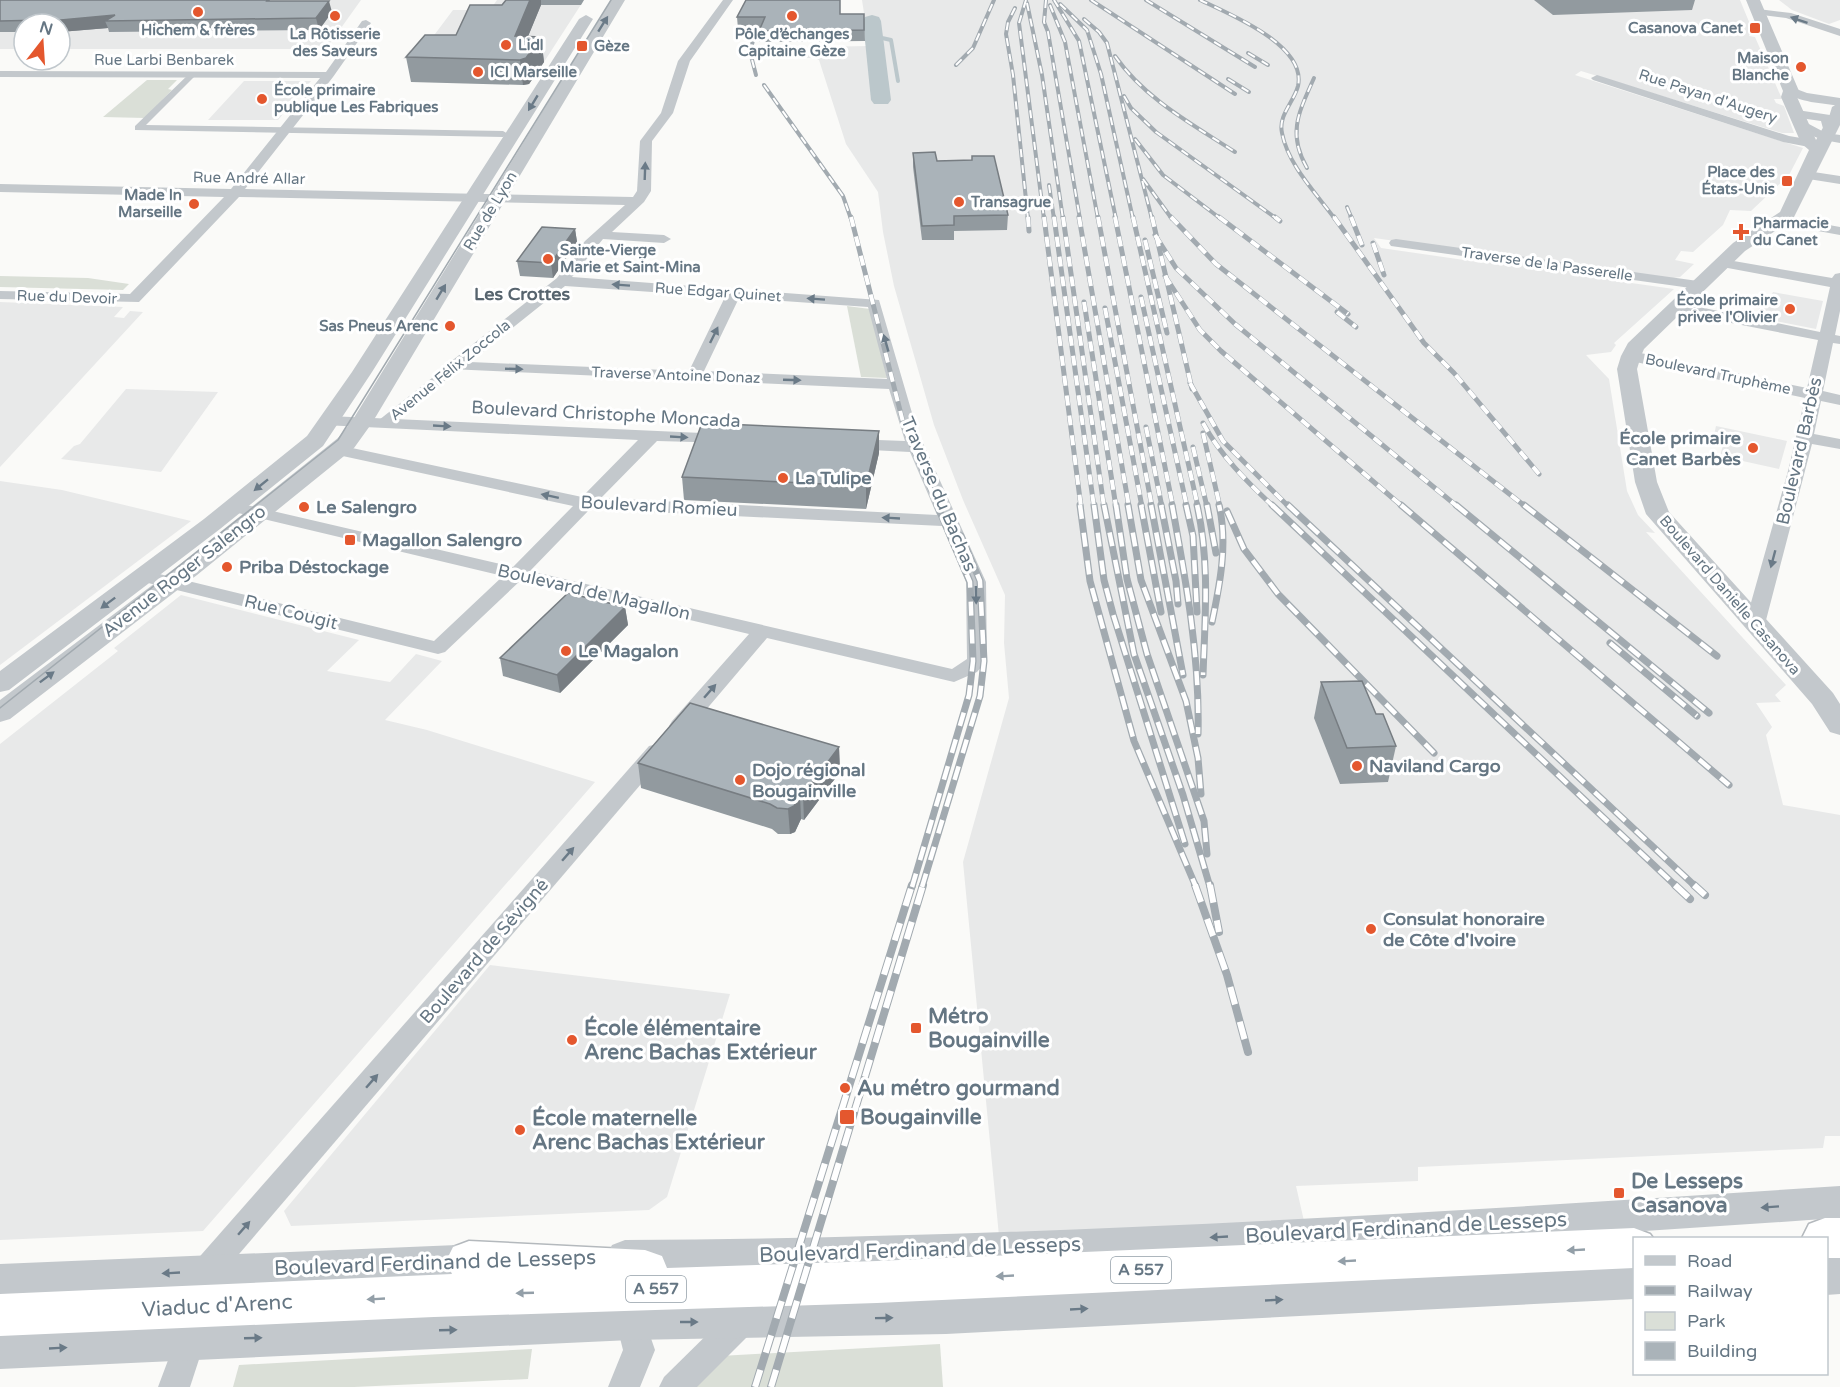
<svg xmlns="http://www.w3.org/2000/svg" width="1840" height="1387" font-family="'Varela Round',sans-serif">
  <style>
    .built { fill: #e8e9e9 }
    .green { fill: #dadfd7 }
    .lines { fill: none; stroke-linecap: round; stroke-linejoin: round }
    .stream { stroke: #bbc7cb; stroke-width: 4 }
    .river { fill: #bbc7cb; fill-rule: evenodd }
    .motorway-casing { stroke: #b4b9bd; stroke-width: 3 }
    .pedestrian { fill: #c3c8cc; fill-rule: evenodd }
    .minor { fill: #c3c8cc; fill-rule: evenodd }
    .tertiary { fill: #c3c8cc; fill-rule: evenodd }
    .motorway { fill: #fff; fill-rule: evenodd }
    .tram { stroke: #a2aab0; stroke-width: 1.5 }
    .rail-far3-casing { stroke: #a2aab0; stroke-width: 4 }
    .rail-far2-casing { stroke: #a2aab0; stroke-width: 5 }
    .rail-far1-casing { stroke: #a2aab0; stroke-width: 7 }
    .rail-casing { stroke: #a2aab0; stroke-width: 8 }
    .rail-far3 { stroke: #fff; stroke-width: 2; stroke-dasharray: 8; stroke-linecap: butt }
    .rail-far2 { stroke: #fff; stroke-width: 4; stroke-dasharray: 10; stroke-linecap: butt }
    .rail-far1 { stroke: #fff; stroke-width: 4.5; stroke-dasharray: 14; stroke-linecap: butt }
    .rail { stroke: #fff; stroke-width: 6; stroke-dasharray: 18; stroke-linecap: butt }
    .wall { fill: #929a9f }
    .shaded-wall { fill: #777d82 }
    .building { fill: #aab3b9; stroke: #777d82; stroke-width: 1.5 }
    .oneway { fill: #6a7a87 }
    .oneway2 { fill: #939fa8 }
    .poi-dot { fill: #e4572e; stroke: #fff; stroke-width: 2 }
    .labels { text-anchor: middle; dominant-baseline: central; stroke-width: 6; stroke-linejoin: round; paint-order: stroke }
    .far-poi-label { font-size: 15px; font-weight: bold; fill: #657683; stroke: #fff; text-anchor: start }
    .far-street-label { font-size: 15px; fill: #657683; stroke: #fff }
    .shield { fill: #fff; stroke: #939fa8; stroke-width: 1.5 }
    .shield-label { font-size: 16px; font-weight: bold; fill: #657683 }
    .far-quarter-label { font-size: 18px; font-weight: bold; fill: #57646e; stroke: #fff }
    .street-label { font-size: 18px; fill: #657683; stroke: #fff }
    .poi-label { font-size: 18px; font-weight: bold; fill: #657683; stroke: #fff; text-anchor: start }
    .near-poi-label { font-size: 21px; font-weight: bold; fill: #657683; stroke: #fff; text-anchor: start }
    .near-street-label { font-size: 21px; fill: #657683; stroke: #fff }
  </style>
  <rect width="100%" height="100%" fill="#fafaf8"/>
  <g class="built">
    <path d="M0 0H361L326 49H60V24H24V49H0Z"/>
    <path d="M497 0H584L544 62 403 59 410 50H423L453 10H490Z"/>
    <path d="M862 0H1740L1752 29 1749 36 1755 37 1782 99H1774L1776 103 1784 106 1794 133H1782L1581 71 1575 75 1803 148 1789 175 1751 211 1730 210 1723 225 1693 252 1681 251 1675 260 1694 264 1680 277 1667 279 1374 238 1381 248 1485 263 1487 258 1610 275V280L1674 289 1614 343 1616 345 1611 352 1586 355 1609 379 1627 491 1638 515 1655 533 1646 532 1786 685 1775 695 1781 702 1756 703 1772 727 1766 735 1783 805 1840 815V1136H1825L1823 1148 1418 1167V1181L1296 1186 1304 1221 999 1236 963 862 1009 698 1004 643 1005 595 963 500 934 425 894 286 883 232 878 192 846 144 819 60 814 58H786L791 52H816L814 47 869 46Z"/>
    <path d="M1779 0H1840V20L1829 24 1792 10Z"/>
    <path d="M244 81H311L278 120H208Z"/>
    <path d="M1773 292 1823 301 1816 329 1756 317 1763 297 1770 298Z"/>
    <path d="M0 302 123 307 114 317 124 318 130 311 143 312 0 467Z"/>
    <path d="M126 389 218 392 161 472 61 459 74 446 80 444Z"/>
    <path d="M1716 426 1787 441 1779 469 1720 456 1725 438 1714 435Z"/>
    <path d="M0 481 62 490 191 521 0 665Z"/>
    <path d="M181 595 359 640 327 671 390 682 416 654 442 661 385 720 427 730 595 782 203 1231 0 1240V744L118 651 114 648Z"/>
    <path d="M490 965 730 994 667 1197 649 1210 291 1226 284 1211Z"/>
  </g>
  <g class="green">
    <path d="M147 80H177L168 89 172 90 145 118 103 117Z"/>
    <path d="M0 276 88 278 129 284 123 290 0 287Z"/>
    <path d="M847 306 870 309 887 378 861 377Z"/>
    <path d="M940 1344 943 1387H689L720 1356Z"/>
    <path d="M532 1349 528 1379 354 1387H233L239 1365Z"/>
  </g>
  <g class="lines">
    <path class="stream" d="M874 32 882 38 891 40 898 81"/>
    <path class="river" d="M872 15 879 17 881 21 891 100 888 104H874L871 100 863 21 865 17Z"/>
    <defs>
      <g id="motorway">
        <path d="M1825 1218H1840V1258H1826V1238H1802L1809 1224Z"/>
        <path d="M1634 1228 1650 1234 1653 1238H1634V1268L877 1303 434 1317 0 1336V1294L452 1274 446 1261 453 1247 469 1241 645 1250 662 1256 667 1268 877 1261Z"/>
      </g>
    </defs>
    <use href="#motorway" class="motorway-casing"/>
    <g class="pedestrian">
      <path d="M191 72 194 73V77L146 125 503 131 508 134 503 137 135 130V126Z"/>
      <path d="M455 362 461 366 459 369 389 426H379L377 423 379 420 451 363Z"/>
    </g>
    <g class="minor">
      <path d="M723 0H733L690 61 673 113 652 141 651 191 644 202 612 232 664 235 671 239 664 243 603 239 572 277 879 300 917 430 986 582 987 660 977 672 954 682 767 638 688 731 680 733 672 731 669 726 672 721 749 634 521 580 445 652 438 654 136 580 133 576 136 572 143 570 434 641 503 576 234 512 228 511 225 507 228 503 234 502 513 567 573 506 338 455 332 454 329 450 332 446 338 445 582 497 638 440 323 425 321 421 329 416 724 434 730 435 733 439 730 443 657 441 601 498 937 515 910 452 851 449 845 448 842 444 845 440 851 439 905 441 889 389 449 369 447 366 449 363 557 278 585 241 625 205 239 197 139 302 0 299V291L130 294 224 197 0 192V184L231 189 320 78 0 77V71L326 72 362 21 366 20 371 23 333 77 245 189 633 197 637 191 640 141 661 113 678 61ZM565 286 725 297 689 371 470 362ZM739 298 868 307 887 379 704 371ZM590 509 942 526 966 582 967 659 952 669 530 571Z"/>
      <path d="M1758 9 1791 13 1840 29V36L1786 18 1754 14V10Z"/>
      <path d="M1597 75 1789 136 1813 140 1815 143 1809 147 1783 142 1593 80 1591 78Z"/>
      <path d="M1791 87 1807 93 1840 98V106C1823 103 1798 103 1785 91Z"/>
      <path d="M1797 110 1830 115 1835 131 1833 134 1840 135V143C1825 140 1812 139 1801 127L1803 124 1807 123 1824 132 1821 121 1793 117 1791 114Z"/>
      <path d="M1807 171 1840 176V184L1802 178 1800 175 1802 172Z"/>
      <path d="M1779 216 1840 227V235L1774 223 1772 220 1774 217Z"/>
      <path d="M1396 239 1698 281 1705 285 1698 289 1391 246 1389 243 1391 240Z"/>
      <path d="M1722 259 1832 278 1835 274 1840 273V311L1835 335 1840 336V344L1833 343 1823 391 1840 395V405L1821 401 1814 434 1840 439V449L1812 444 1765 624 1762 628H1748L1745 624 1788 471 1805 398 1631 361 1623 356 1631 351 1807 388 1818 340 1675 312 1667 307 1675 302 1820 332 1830 287 1717 266 1715 263Z"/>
      <path d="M657 744 665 746 668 751 665 756 216 1281 205 1285 194 1281 190 1272 194 1263 649 746Z"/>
      <path d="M742 1307 753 1311 757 1321 753 1331 697 1387H659L664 1377 731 1311Z"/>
      <path d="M631 1308 642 1312 655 1350 640 1387H608L623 1350 616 1322 620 1312Z"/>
      <path d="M190 1327 201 1331 205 1341 190 1387H158L179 1331Z"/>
    </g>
    <g class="tertiary">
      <path d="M611 0H625L372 423 354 448 197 575 10 719 0 722V700L179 565 338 438 352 421Z"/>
      <path d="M1746 0H1760L1799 91 1797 97 1816 140 1829 117 1832 107 1840 102V125L1793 219 1745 251 1644 349 1641 356 1637 369 1657 482 1669 512 1833 693 1840 704V735L1830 732 1812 704 1646 514 1635 482 1617 369 1621 356 1628 343 1733 243 1780 212 1809 150 1801 143 1781 97 1783 91Z"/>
      <path d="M586 15 593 19 372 372 323 446 220 529 9 690 0 692V671L204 519 307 436 352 372 579 19Z"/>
      <path d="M1840 1186V1218C1436 1245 1030 1271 625 1274L612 1269 606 1257 612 1245 625 1240C1030 1238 1436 1213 1840 1186Z"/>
      <path d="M1840 1240V1294L1826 1295V1242Z"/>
      <path d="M481 1244 494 1249 500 1261 494 1273 481 1278 0 1298V1264Z"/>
      <path d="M1634 1265V1299L946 1334 631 1340 0 1369V1333L631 1304 946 1298Z"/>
    </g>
    <use href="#motorway" class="motorway"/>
    <path class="tram" d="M0 708 338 440 611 0"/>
    <defs>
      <g id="rail-far3">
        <path d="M1026 0 1019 23 1044 219"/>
        <path d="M1046 0 1044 22 1048 32 1080 219"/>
        <path d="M1054 0 1079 41 1116 219"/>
        <path d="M1091 0 1235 94"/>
        <path d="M1146 0 1255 67"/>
        <path d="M1200 0C1229 14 1307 45 1298 86 1294 102 1278 115 1282 133 1288 165 1316 193 1335 219"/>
        <path d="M1027 3 1042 75 1063 219"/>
        <path d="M1060 4 1087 30 1101 74 1133 219"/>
        <path d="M1050 5 1065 42 1098 219"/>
        <path d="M1015 8 1008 22 1006 34 1013 75 1028 219"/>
        <path d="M1084 19 1099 32 1107 43 1152 219"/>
        <path d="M756 29 750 52 756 75"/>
        <path d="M1248 53 1268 65"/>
        <path d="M1115 56C1145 99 1192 124 1235 152"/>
        <path d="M956 65 973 48 994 0"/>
        <path d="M1228 79 1249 92"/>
        <path d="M764 85 843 196 851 219"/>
        <path d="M1124 96 1131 108 1156 132 1277 219"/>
        <path d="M1135 139 1163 175 1221 219"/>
        <path d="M1307 168C1287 133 1299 112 1314 78"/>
        <path d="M1143 179 1172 219"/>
        <path d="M1049 185 1054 219"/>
        <path d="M1347 207 1352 219"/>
      </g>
      <g id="rail-far2">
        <path d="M851 217 905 430 938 507"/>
        <path d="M1028 217 1029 231"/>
        <path d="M1044 217 1081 507"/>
        <path d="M1054 217 1094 507"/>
        <path d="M1063 217 1104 507"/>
        <path d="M1079 217 1129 507"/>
        <path d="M1098 217 1152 507"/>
        <path d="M1115 217 1173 507"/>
        <path d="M1133 217 1198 507"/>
        <path d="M1152 217 1192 389"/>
        <path d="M1171 217 1216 264 1526 507"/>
        <path d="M1219 217 1348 314"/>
        <path d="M1275 217 1280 221"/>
        <path d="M1334 217 1424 343 1454 373 1539 474"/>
        <path d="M1351 217 1362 245"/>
        <path d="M1155 235 1176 268 1235 324 1458 507"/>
        <path d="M1145 240 1167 333"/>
        <path d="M1373 243 1384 275"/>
        <path d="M1165 276 1200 330 1221 351 1403 507"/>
        <path d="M1141 297 1187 507"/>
        <path d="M1084 302 1116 507"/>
        <path d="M1105 308 1142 507"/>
        <path d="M1337 312 1356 327"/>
        <path d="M1190 383 1223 441 1289 507"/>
        <path d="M1203 423C1220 455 1247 482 1274 507"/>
        <path d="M1146 427 1162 507"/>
        <path d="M1203 433 1220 507"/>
        <path d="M1193 447 1207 507"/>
      </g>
      <g id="rail-far1">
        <path d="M1080 505 1090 581 1134 741 1196 887"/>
        <path d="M1094 505 1104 580 1113 614 1185 844"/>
        <path d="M1104 505 1134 654 1183 795 1210 887"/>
        <path d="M1116 505 1127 579 1147 654 1204 821 1207 854"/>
        <path d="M1128 505 1141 580 1186 701 1198 758 1201 794"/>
        <path d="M1141 505 1161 612"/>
        <path d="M1151 505 1183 675"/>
        <path d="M1161 505 1176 581 1178 604"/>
        <path d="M1172 505C1186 581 1200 657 1198 734"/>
        <path d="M1186 505 1193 536 1197 612"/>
        <path d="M1197 505C1210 562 1205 618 1203 675"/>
        <path d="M1207 505 1216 553"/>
        <path d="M1272 505 1677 887"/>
        <path d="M1288 505 1696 887"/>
        <path d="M1401 505 1729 785"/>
        <path d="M1456 505 1709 713"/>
        <path d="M1524 505 1717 656"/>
        <path d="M1227 511 1244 549 1278 594 1434 753"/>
        <path d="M1212 622C1220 584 1228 543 1219 505"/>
        <path d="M1610 643 1697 716"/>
        <path d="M912 887 969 695 973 661 970 582 937 505"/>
        <path d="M922 887 980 696 984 661 980 581 961 536"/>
      </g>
      <g id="rail">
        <path d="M1195 885 1227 975 1248 1052"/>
        <path d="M1210 885 1219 932"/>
        <path d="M1675 885 1690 899"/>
        <path d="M1694 885 1705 895"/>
        <path d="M755 1387 912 885"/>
        <path d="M771 1387 923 885"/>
      </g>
    </defs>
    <use href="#rail-far3" class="rail-far3-casing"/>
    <use href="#rail-far2" class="rail-far2-casing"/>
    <use href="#rail-far1" class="rail-far1-casing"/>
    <use href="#rail" class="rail-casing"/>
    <use href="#rail-far3" class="rail-far3"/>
    <use href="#rail-far2" class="rail-far2"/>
    <use href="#rail-far1" class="rail-far1"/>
    <use href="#rail" class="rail"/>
  </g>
  <g class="wall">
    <path d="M0 0H270V1L332 12 319 30 109 32 108 28 60 32V24H24V32H0Z"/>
    <path d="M506 0H584L581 5H541L528 36 541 37 544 62 529 84 523 85 411 82 406 57 456 35 502 5Z"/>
    <path d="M1534 0H1695L1692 10 1553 15Z"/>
    <path d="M864 14 865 41 759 42V31L760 29H738L737 17Z"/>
    <path d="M913 153 937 161 972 160V156L1008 215 1007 230 954 231V240H922L913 167Z"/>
    <path d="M575 229 577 242 553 278 520 276 517 261Z"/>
    <path d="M879 453 866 509 684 500 682 477Z"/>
    <path d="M625 607 628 625 560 693 503 676 500 658Z"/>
    <path d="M1321 682 1376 714 1396 746 1388 782 1340 784 1314 718Z"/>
    <path d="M839 747 840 772 804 820 801 819 795 832 790 834H778L772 829 641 788 638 763Z"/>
  </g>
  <g class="shaded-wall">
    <path d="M530 0H541V5L518 61 515 36Z"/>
    <path d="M329 1 332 12 319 30 316 18Z"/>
    <path d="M115 15 105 21 108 28 60 32V24H40L39 22Z"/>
    <path d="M541 37 544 62 529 84 523 85 520 60Z"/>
    <path d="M575 229 577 242 553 278 551 263Z"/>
    <path d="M879 431V453L866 509V486Z"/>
    <path d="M625 607 628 625 560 693 557 675Z"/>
    <path d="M839 747 840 772 804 820 803 795Z"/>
    <path d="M800 794 801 819 795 832 790 834 788 809Z"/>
  </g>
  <g class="building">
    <path d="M0 0H268L267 1H329L316 18 105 21 115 15 39 22 42 20 0 21Z"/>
    <path d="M506 0H530L515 36 541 37 526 58 520 60 406 57 425 35H456L470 5H502Z"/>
    <path d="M746 0H840V14H864V30L759 31 765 17H737Z"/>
    <path d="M935 152 937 161 972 160V156H994L1008 215 954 216V225L922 226 913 153Z"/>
    <path d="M542 227 575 229 551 263 517 261Z"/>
    <path d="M702 423 879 431 866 486 682 477Z"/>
    <path d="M568 593 625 607 557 675 500 658Z"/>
    <path d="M1362 681 1376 714H1383L1396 746 1347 748 1321 682Z"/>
    <path d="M690 703 839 747 803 795 800 794 794 806 788 809 777 808 770 804 638 763Z"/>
  </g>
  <defs><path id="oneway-solid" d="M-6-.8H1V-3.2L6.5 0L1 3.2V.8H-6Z" transform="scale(1.5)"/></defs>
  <g class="oneway">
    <use href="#oneway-solid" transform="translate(1799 20) rotate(-161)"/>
    <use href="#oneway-solid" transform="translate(603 24) rotate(-58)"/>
    <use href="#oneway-solid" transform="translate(533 103) rotate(121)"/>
    <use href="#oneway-solid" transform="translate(645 171) rotate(-88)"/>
    <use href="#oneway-solid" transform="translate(621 285) rotate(-176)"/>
    <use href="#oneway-solid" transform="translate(441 292) rotate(-59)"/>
    <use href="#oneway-solid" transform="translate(816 299) rotate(-176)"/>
    <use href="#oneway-solid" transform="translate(714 335) rotate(-64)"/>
    <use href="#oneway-solid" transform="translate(886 343) rotate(-106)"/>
    <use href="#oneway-solid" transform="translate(514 369) rotate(2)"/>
    <use href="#oneway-solid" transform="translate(792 380) rotate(2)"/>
    <use href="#oneway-solid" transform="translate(442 426) rotate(3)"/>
    <use href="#oneway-solid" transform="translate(679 437) rotate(3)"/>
    <use href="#oneway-solid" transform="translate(261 485) rotate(141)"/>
    <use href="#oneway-solid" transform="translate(550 496) rotate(-168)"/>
    <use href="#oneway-solid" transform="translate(891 518) rotate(-177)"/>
    <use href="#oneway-solid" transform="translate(1773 559) rotate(105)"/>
    <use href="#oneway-solid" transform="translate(976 595) rotate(89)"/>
    <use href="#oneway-solid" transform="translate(108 603) rotate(143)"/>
    <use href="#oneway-solid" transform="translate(47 677) rotate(-37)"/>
    <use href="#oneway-solid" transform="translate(710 691) rotate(-49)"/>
    <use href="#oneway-solid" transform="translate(568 854) rotate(-49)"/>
    <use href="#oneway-solid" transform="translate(372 1081) rotate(-49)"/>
    <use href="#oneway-solid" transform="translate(1770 1207) rotate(176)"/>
    <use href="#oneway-solid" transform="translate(244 1228) rotate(-49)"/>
    <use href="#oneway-solid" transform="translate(1219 1237) rotate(177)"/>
    <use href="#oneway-solid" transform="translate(171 1273) rotate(177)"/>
    <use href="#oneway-solid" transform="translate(1274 1300) rotate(-3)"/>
    <use href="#oneway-solid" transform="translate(1079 1309) rotate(-3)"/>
    <use href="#oneway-solid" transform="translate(884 1318) rotate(-1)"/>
    <use href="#oneway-solid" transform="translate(689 1322)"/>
    <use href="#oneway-solid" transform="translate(448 1330) rotate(-2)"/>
    <use href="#oneway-solid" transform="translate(253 1338) rotate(-2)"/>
    <use href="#oneway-solid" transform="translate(58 1348) rotate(-3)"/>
  </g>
  <g class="oneway2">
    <use href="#oneway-solid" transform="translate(1576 1250) rotate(177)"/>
    <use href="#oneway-solid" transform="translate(1347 1261) rotate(177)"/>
    <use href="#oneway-solid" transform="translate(1005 1276) rotate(177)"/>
    <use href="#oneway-solid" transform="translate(525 1293) rotate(178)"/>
    <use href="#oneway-solid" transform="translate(376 1299) rotate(177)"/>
  </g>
  <g class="poi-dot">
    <circle cx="198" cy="12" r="6"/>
    <circle cx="335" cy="16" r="6"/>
    <circle cx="792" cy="16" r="6"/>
    <rect x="1749" y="22" width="12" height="12" rx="3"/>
    <circle cx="506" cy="45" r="6"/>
    <rect x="576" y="40" width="12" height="12" rx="3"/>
    <circle cx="1801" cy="67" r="6"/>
    <circle cx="478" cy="72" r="6"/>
    <circle cx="262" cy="99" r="6"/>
    <rect x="1781" y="175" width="12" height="12" rx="3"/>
    <circle cx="959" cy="202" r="6"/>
    <circle cx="194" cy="204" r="6"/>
    <path d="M1738 223h6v6h6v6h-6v6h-6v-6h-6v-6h6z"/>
    <circle cx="548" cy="259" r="6"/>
    <circle cx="1790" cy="309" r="6"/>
    <circle cx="450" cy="326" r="6"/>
    <circle cx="1753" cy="448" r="6"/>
    <circle cx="783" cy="478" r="6"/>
    <circle cx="304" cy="507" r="6"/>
    <rect x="344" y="534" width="12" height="12" rx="3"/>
    <circle cx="227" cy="567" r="6"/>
    <circle cx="566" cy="651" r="6"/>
    <circle cx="1357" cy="766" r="6"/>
    <circle cx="740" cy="780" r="6"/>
    <circle cx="1371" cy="929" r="6"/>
    <rect x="910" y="1022" width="12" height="12" rx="3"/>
    <circle cx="572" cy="1040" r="6"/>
    <circle cx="845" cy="1088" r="6"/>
    <rect x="839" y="1109" width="16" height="16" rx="3"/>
    <circle cx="520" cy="1130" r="6"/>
    <rect x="1613" y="1187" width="12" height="12" rx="3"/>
  </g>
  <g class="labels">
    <g class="far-poi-label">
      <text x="1743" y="28" text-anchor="end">Casanova Canet</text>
      <text x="198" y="30" text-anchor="middle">Hichem &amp; frères</text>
      <text x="335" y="34" text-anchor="middle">La Rôtisserie<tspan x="335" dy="17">des Saveurs</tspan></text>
      <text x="792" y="34" text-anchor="middle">Pôle d’échanges<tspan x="792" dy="17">Capitaine Gèze</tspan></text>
      <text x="518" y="45">Lidl</text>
      <text x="594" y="46">Gèze</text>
      <text x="1789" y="58" text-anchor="end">Maison<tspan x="1789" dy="17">Blanche</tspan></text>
      <text x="490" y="72">ICI Marseille</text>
      <text x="274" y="90">École primaire<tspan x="274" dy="17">publique Les Fabriques</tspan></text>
      <text x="1775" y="172" text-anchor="end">Place des<tspan x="1775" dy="17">États-Unis</tspan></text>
      <text x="182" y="195" text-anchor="end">Made In<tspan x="182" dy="17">Marseille</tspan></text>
      <text x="971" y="202">Transagrue</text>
      <text x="1753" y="223">Pharmacie<tspan x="1753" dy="17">du Canet</tspan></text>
      <text x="560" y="250">Sainte-Vierge<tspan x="560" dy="17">Marie et Saint-Mina</tspan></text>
      <text x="1778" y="300" text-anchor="end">École primaire<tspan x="1778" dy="17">privee l'Olivier</tspan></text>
      <text x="438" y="326" text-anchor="end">Sas Pneus Arenc</text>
    </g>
    <g class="far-street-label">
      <text x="164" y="60">Rue Larbi Benbarek</text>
      <text transform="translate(1708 96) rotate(18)">Rue Payan d'Augery</text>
      <text transform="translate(249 178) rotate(1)">Rue André Allar</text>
      <text transform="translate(490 211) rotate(-59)">Rue de Lyon</text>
      <text transform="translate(1547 264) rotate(8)">Traverse de la Passerelle</text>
      <text transform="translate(718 292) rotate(4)">Rue Edgar Quinet</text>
      <text transform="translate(67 297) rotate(2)">Rue du Devoir</text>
      <text transform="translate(450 370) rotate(-39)">Avenue Félix Zoccola</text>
      <text transform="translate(1718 374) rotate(12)">Boulevard Truphème</text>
      <text transform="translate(676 375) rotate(2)">Traverse Antoine Donaz</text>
      <text transform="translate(1730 595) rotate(49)">Boulevard Danielle Casanova</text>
    </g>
    <g class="shield">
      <rect x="1111" y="1257" width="60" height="26" rx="4.5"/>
      <rect x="626" y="1276" width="60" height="26" rx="4.5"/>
    </g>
    <g class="shield-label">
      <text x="1141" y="1270">A 557</text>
      <text x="656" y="1289">A 557</text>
    </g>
    <g class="far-quarter-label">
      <text x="522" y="294">Les Crottes</text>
    </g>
    <g class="street-label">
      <text transform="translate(606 414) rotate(3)">Boulevard Christophe Moncada</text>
      <text transform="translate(1799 451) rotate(-77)">Boulevard Barbès</text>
      <text transform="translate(939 494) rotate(67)">Traverse du Bachas</text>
      <text transform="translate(659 506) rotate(3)">Boulevard Romieu</text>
      <text transform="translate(184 571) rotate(-38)">Avenue Roger Salengro</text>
      <text transform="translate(594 592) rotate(13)">Boulevard de Magallon</text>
      <text transform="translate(291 612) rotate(14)">Rue Cougit</text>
      <text transform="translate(484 951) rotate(-49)">Boulevard de Sévigné</text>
    </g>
    <g class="poi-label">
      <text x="1741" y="438" text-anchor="end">École primaire<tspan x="1741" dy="21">Canet Barbès</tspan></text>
      <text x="795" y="478">La Tulipe</text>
      <text x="316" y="507">Le Salengro</text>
      <text x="362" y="540">Magallon Salengro</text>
      <text x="239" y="567">Priba Déstockage</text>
      <text x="578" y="651">Le Magalon</text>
      <text x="1369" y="766">Naviland Cargo</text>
      <text x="752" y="770">Dojo régional<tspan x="752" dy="21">Bougainville</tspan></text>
      <text x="1383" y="919">Consulat honoraire<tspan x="1383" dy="21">de Côte d'Ivoire</tspan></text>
    </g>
    <g class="near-poi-label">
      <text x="928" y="1016">Métro<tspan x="928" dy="24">Bougainville</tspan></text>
      <text x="584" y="1028">École élémentaire<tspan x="584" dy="24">Arenc Bachas Extérieur</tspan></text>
      <text x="857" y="1088">Au métro gourmand</text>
      <text x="860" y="1117">Bougainville</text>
      <text x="532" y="1118">École maternelle<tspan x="532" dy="24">Arenc Bachas Extérieur</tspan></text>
      <text x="1631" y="1181">De Lesseps<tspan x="1631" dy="24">Casanova</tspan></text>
    </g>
    <g class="near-street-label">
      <text transform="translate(1406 1228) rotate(-3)">Boulevard Ferdinand de Lesseps</text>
      <text transform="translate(920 1250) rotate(-2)">Boulevard Ferdinand de Lesseps</text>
      <text transform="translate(435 1263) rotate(-2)">Boulevard Ferdinand de Lesseps</text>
      <text transform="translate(217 1306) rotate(-3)">Viaduc d'Arenc</text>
    </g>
  </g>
  <rect x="1633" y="1237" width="195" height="138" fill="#ffffff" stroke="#c1c8cd" stroke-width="1.5"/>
  <rect x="1645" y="1256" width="30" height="9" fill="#c3c8cc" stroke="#c1c8cd" stroke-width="1.5"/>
  <text x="1687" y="1267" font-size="18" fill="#657683">Road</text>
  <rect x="1645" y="1286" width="30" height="9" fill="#a2aab0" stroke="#c1c8cd" stroke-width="1.5"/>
  <text x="1687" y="1297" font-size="18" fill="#657683">Railway</text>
  <rect x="1645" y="1312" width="30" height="18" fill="#dadfd7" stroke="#c1c8cd" stroke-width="1.5"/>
  <text x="1687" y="1327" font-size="18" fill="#657683">Park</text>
  <rect x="1645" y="1342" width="30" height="18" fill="#aab3b9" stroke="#c1c8cd" stroke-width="1.5"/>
  <text x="1687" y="1357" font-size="18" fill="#657683">Building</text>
  <g transform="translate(42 42) rotate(17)"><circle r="28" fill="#ffffff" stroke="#c1c8cd" stroke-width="1.5"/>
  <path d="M0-4.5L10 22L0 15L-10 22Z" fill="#e4572e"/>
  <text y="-9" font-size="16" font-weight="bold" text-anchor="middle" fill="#657683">N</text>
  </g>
</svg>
